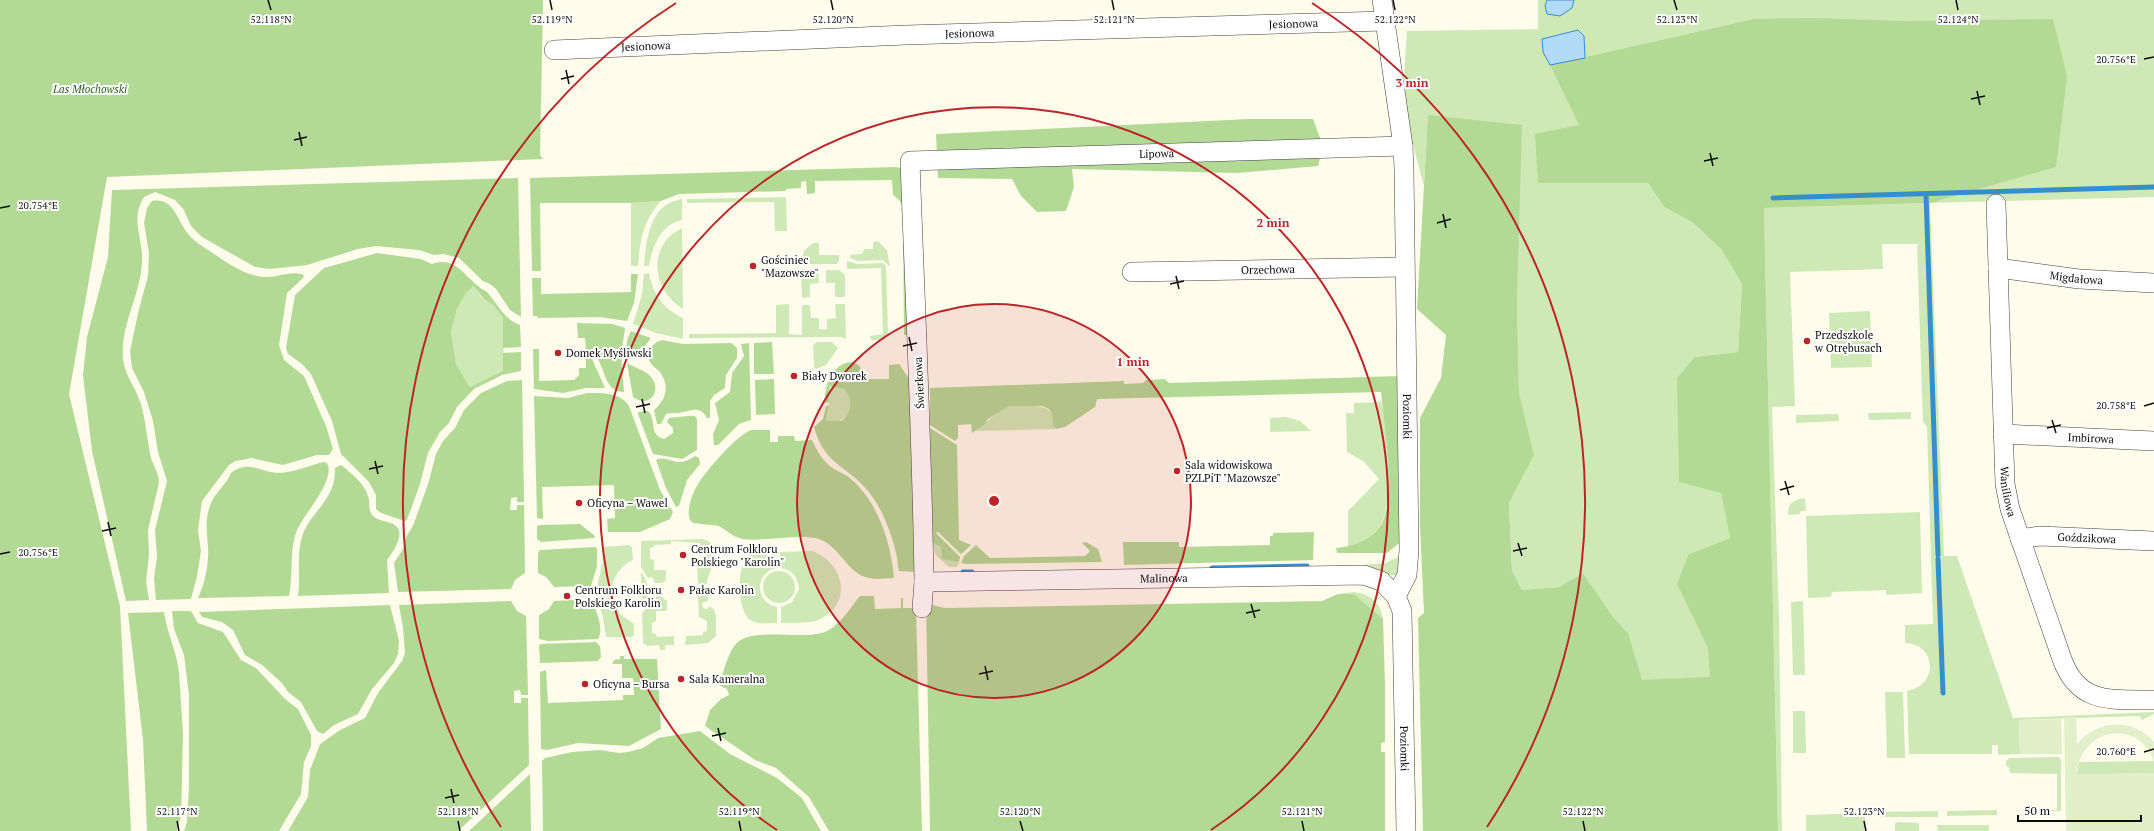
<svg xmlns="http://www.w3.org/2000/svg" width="2154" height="831" font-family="'PT Serif',serif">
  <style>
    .green { fill: #cfe9b6 }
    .forest { fill: #b2da95 }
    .pitch { fill: #e1f0c8 }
    .water { fill: #b1dbf6; stroke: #378ecd }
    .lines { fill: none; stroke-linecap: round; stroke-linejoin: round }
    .stream { stroke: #378ecd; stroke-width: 5 }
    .street-casing { stroke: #3f3f3f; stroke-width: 20 }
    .street { stroke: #fff; stroke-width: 19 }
    .ticks { fill: none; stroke: #0c0c0c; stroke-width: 1.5 }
    .ring { fill: none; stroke: #bc2428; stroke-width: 2 }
    .poi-dot { fill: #bc2428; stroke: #fff; stroke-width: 1.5 }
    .labels { text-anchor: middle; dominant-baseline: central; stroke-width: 4; stroke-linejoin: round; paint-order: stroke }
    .street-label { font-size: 11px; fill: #0c0c0c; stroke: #fff }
    .park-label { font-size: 11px; font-style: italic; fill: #2a641d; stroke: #fff }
    .poi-label { font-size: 11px; fill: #0c0c0c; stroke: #fff; text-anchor: start }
    .ticks-label { font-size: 10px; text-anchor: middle; fill: #0c0c0c; stroke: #fff; stroke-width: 4; stroke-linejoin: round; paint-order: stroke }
    .centre { fill: #bc2428; stroke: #fff; stroke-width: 2 }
    .ring-label { font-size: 12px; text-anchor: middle; font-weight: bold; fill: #bc2428; stroke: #fff; stroke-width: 4; stroke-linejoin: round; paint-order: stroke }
  </style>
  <rect width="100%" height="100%" fill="#fffcec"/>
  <g class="green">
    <path d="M1538 0H2154V197L1930 203 1944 556H1957L2013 718 2154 712V714L2142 720 2139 716 2019 720 2020 754 1998 755V745H1992V754H1909L1907 691C1939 685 1937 644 1905 643V625L1933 624 1927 427 1923 422 1917 245 1919 244H1882L1883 269 1790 272 1795 406 1772 407 1779 617 1782 831H1778L1764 208 1930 203 1906 21 1753 19 1550 65 1580 125 1538 183H1648L1664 207 1692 222 1721 249 1742 284 1738 352 1695 357 1730 538 1689 554 1751 648 1546 831 1628 633 1613 617 1583 573 1559 587 1522 590 1512 571 1509 503 1534 455 1519 392 1517 299 1428 115 1424 186 1402 105 1407 31 1538 29Z"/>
    <path d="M786 197 787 231H775L774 202 687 203V199Z"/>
    <path d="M682 199V220C661 224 652 247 649 266H644C646 240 650 203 682 199Z"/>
    <path d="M661 201C643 221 640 240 638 266H631V203Z"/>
    <path d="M682 228 683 309C652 290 646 246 682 228Z"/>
    <path d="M878 241 887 250 890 267 883 260 858 261 850 258V255L862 254 864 249H873V242Z"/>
    <path d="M813 243H819V255H839V260L837 264H801L804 251Z"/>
    <path d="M847 261 858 264 883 263 886 266 888 335 884 340H872L869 336 883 334 881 268 847 269Z"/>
    <path d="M801 270H818L819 283 810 284V297L802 298Z"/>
    <path d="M826 270H839L845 275V297H835V283H826Z"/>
    <path d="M649 273C653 294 663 309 683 318V339L656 333 633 324 642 294 644 274Z"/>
    <path d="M473 285 481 297 494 306 503 318 504 371 470 387 456 364 451 332 457 309 466 293Z"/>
    <path d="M789 304V334L802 335V305H810L811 318H819V329H827V319L836 318 835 304H845L846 339 841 337 689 338V334L776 333V305Z"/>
    <path d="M1870 311 1872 367 1831 368 1829 313Z"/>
    <path d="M817 342H832L838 348 826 365 816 369 814 367 813 345Z"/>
    <path d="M829 386 844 389C858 405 847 426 826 422L829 409Z"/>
    <path d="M1381 402C1389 428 1394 500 1381 524 1375 536 1359 542 1348 547V510L1352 507 1379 479 1363 461 1347 452 1346 413H1354V403Z"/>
    <path d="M1009 406C1020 406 1048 403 1052 414 1054 420 1052 424 1056 429L975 431C987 423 995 412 1009 406Z"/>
    <path d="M1911 412V419L1869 420 1868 413Z"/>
    <path d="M1838 414 1839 421 1796 423V415Z"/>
    <path d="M1286 417 1300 421 1311 431 1270 432V418Z"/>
    <path d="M1805 498 1806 511H1801L1800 514 1788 515C1787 503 1795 499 1805 498Z"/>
    <path d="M1920 512 1922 593 1886 595V590L1832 592 1831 597 1808 598 1806 516Z"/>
    <path d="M702 539C728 545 707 572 707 584H698L697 561H700V558L705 557 704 547 700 546V543L671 541V544L654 545V547L650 548V559L654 560V570H666V580L662 583H655L652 577 648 578 641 567V541Z"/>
    <path d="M933 543 941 547 949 559 959 562 957 567H949L935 554Z"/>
    <path d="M629 545 632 547 633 560C622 565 615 574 612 586H597L603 562V547Z"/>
    <path d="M812 551C841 561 854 599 824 617 812 625 795 622 781 623V607L792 602 799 589C798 577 792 569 780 568V552Z"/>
    <path d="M775 552 776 568C754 573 755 603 777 607V623C769 623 758 625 750 620 737 610 736 566 748 557 755 551 767 553 775 552Z"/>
    <path d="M1403 555 1399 574C1388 578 1376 572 1365 569L1364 565 1385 563Z"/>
    <circle cx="779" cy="587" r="16"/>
    <path d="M641 572C649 582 651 599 642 609Z"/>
    <path d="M1354 592C1370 594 1381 603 1383 619L1354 594H1338Z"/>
    <path d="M701 593 708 594V601L702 603 703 608 707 609 710 606 714 610 716 616V636L708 643 685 645 686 636 703 635V632L707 631V621L699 617 698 595Z"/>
    <path d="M660 596 667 601V611H656V621L652 623V633L656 634 657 637 674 636V645H665V650H660L659 645 647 646 643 643 642 614 649 603 653 605 656 597Z"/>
    <path d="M613 598 620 614 634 624V635L632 637H606L603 617 597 599Z"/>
    <path d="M1803 601 1805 675H1793L1791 602Z"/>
    <path d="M1885 692H1903L1905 758H1887Z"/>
    <path d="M1793 711H1805L1806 753H1793Z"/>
    <path d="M2059 757 2061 760V811H2012L2057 810V774L2010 773 2009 767 2006 766V761L2009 758Z"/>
    <path d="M2154 761V773L2077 775 2079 762Z"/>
    <path d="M1997 810V815L1947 816V811Z"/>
    <path d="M1938 811V817H1877V812Z"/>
    <path d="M1865 813V831H1806V815Z"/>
    <path d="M1900 822 1919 823V831H1895V823Z"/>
    <path d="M1937 825H1989V831H1938Z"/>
  </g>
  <g class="forest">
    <path d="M0 0H543L540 155 543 159 107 177 69 394 120 606 131 831H0Z"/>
    <path d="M1813 18 1906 21 2053 19 2067 76 2056 167 1930 203 1764 208 1778 831H1423L1418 618 1424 613 1420 526V418L1441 378 1446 335 1417 309 1428 115 1522 125 1517 299 1519 392 1534 455 1509 503 1512 571 1522 590 1559 587 1583 573 1613 617 1628 633 1642 680 1710 677 1708 648 1677 584 1689 554 1730 538 1721 493 1679 482 1677 378 1695 357 1738 352 1742 284 1721 249 1692 222 1664 207 1648 183H1538L1535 134 1579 125 1550 65 1753 19Z"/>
    <path d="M1249 119H1313L1323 146 1318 166 1237 173 1072 169 1074 187 1066 211 1037 212 1021 196 1012 179 938 178 936 134Z"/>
    <path d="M895 167 901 168 911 335H904L903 207 900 201 893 195 892 180 815 181V193L807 194 806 181 801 182V188L786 189V191L679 194 661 201 631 203H540L541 271H532L530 178Z"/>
    <path d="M518 178 521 317 510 310 496 289 490 284 483 281 459 258 444 254 434 255 419 250 376 246 358 249 307 265 270 269 255 267 202 237 191 226 184 210 175 200 155 192 144 197C130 219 143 238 142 261 141 295 120 325 123 359 125 376 136 388 141 404 146 422 147 440 151 458 154 467 159 473 159 483L148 530 149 555 146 581 149 600 126 601 92 451 83 375 87 337 108 257 112 190Z"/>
    <path d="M152 201C173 197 177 219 186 231 189 236 194 240 199 244 218 256 242 276 265 277 278 278 291 270 304 275L303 278 287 293 279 345 284 360 304 376 326 426 333 449 329 455H317L283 465 251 458 236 461 229 465 202 501 198 530 201 551 197 576 191 599 156 600 154 578 157 557 155 530 167 481 158 452 153 421 144 392 132 368 130 351 139 309 148 276 149 253 144 223 147 208Z"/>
    <path d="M377 253 421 259 432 264C454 256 463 274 478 286 481 289 485 290 488 293 498 305 505 320 520 325L521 347 503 348V318L494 306 484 299 473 286 466 293 457 309 451 332 456 364 470 387 503 371V353L521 352V371L502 375 474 389 457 407 449 423 440 432 428 453 420 484 407 520 405 521 381 513 376 509V495L369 482 341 454 332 421 311 374 302 364 288 354 286 348 295 295 324 268Z"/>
    <path d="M631 274H638L634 303 627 321 600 317 538 318 537 316H533L532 278H541V294L631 292Z"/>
    <path d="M577 323 613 324 625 328 621 356 624 392C599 392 608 355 586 351L585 338H578Z"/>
    <path d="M631 331 651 338 645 346 642 359 626 352 627 340Z"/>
    <path d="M662 340 683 344 731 343 737 348V358L726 375 725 388 714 395 710 401V418H707C700 406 694 410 683 412 677 414 672 412 666 414L661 424H657L654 410C667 399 670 385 659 371 656 368 652 366 650 362 645 352 652 343 662 340Z"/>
    <path d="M772 342 774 374H754V343Z"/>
    <path d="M749 343 751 420 739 424 718 445H714L713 434 719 420 715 403 730 392 732 373 744 356 741 344Z"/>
    <path d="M533 349H539V381L574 380 579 375V368H586V356L592 359 605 388H586L563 393 534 389Z"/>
    <path d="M853 362 860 366 863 379H889V365L899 364 912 383 917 572 899 571C897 565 898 559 896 553 892 535 884 514 874 499 853 466 825 469 814 427L823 419 826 406H829L826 421H842C852 411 853 400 844 389L829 386V402L825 403C824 386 832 362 853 362Z"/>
    <path d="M627 363C635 368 645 370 651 377 663 392 648 409 633 397Z"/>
    <path d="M1400 376 1403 540 1387 553H1337L1336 548C1352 547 1372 539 1381 525 1397 498 1384 423 1381 392L1097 399 1095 407 1065 427 1056 429 1053 425 1052 414 1049 409 1042 406H1009L988 419 985 424 972 433 971 424 958 425V438L955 441 930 425V388L1124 381V384L1143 383 1146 380 1165 379 1169 383Z"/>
    <path d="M774 379 775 414 756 415 755 380Z"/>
    <path d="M522 380 524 502H517V497L511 498 510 510H517V505H524L525 573 515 580 511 589 398 592 394 563 403 549 406 537 413 526 428 484 436 454 443 441 455 428 464 410 481 393 507 381Z"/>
    <path d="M587 393C602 393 620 392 629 406L660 490 673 512 670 519 640 532H608L607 519 615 518 614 485 542 487 543 519 537 518 534 396 568 398Z"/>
    <path d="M648 411C657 419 648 435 664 439L673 433V428L667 422 669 418C672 418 693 415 695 416L697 419V450L682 459 653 454 638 414V412Z"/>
    <path d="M930 428 957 445 959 540 971 545 961 554 938 532 936 533 960 557 959 562 942 559 941 547 933 543Z"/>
    <path d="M752 430H770V442H778V436H794L795 441 812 440C817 451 823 462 834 469 839 472 845 474 850 478 878 502 891 542 894 578 886 578 877 580 869 578 847 574 841 547 819 539 799 533 765 542 742 539L734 536 719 526 693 523 690 520C686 510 692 494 698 484 705 472 739 432 752 430Z"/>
    <path d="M695 456 699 458 700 464 687 480 679 506 676 507 666 488 656 460C668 454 676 470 695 456Z"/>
    <path d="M323 462 327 463C336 479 307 511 299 526 288 547 294 573 289 596L198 598C205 583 209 564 208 547 207 534 205 521 209 509 213 493 225 487 231 473 249 459 261 473 279 473 294 472 309 466 323 462Z"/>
    <path d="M341 465C351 473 364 483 368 496 371 503 367 509 373 516 379 521 387 521 393 524 408 531 393 552 387 560L389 593 298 596C301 576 296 556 302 537 307 519 323 508 330 492 334 485 335 476 335 468Z"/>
    <path d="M580 524 595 536 594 538 541 542 537 539V526L540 525Z"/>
    <path d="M1314 532 1313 560 1124 565 1123 542H1179V547L1270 545V536H1273V533Z"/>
    <path d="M1086 542 1098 549 1102 562 967 564 961 563 964 556 976 545 990 558 1085 556 1090 551 1082 543Z"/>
    <path d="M594 547 597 548V566L591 586 554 587 546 577 538 573V553L540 550Z"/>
    <path d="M1338 594H1354L1383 619 1385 684V742L1381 743V752H1385V831H930L926 601 933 605 945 608 1322 601Z"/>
    <path d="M860 596H874L875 609 901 608V598H903V608H916L922 831H829L809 797 776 768 755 760 705 726 710 710 721 699 729 695 727 689 720 686 719 684C724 672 727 655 735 645 750 625 804 642 827 631 842 623 850 608 860 596Z"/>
    <path d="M592 599C595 610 605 628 598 639L548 641 539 639V615L549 609 554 601Z"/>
    <path d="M511 601 517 611 526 616 528 695H521L520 690 514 691V703H521V698H528L529 765 458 831H288L308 797 310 770 320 744 340 730 365 718 378 693 402 661 405 653 403 628 399 605Z"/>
    <path d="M390 605 399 641 398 654 394 663 372 689 358 714 334 725 323 734 317 731 301 702 288 692 282 683 262 665 245 655 233 630 222 622 202 617 199 612Z"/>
    <path d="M172 611H191L198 623 223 632 241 660 256 668 285 699 298 709 311 735V746L304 762 301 794 279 831H184L187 822 189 786V695L184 655 174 629Z"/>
    <path d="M164 612C167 633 177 652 179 673L183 734 181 816 177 831H147L143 740 128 613Z"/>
    <path d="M596 642 600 646 601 657 598 661 540 663 539 646 541 644Z"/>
    <path d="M620 656H624V659H657L661 729 629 746 578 743 547 750 541 749 540 672 546 670 548 703 623 700V695H634L633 678H622V664H612L614 660 620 659Z"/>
    <path d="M700 731 730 754 777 778 802 798 821 831H543L542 761 545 758 572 752 600 750 619 753 628 752 643 748 658 738Z"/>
    <path d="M530 774 531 831H469Z"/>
  </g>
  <g class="pitch">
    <path d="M2064 717H2076L2077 744C2097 720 2132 717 2154 742V762C2140 717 2079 728 2077 774L2154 773V831H2066Z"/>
    <path d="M2061 719 2062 754H2020L2019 720Z"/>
  </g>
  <g class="water">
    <path d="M1547 0H1574L1572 8 1560 16 1547 14 1545 6Z"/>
    <path d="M1578 30 1584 36 1585 58 1550 65 1543 52 1542 39Z"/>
  </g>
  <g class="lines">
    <g class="stream">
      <path d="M1926 194 1938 555"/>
      <path d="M1773 198 2154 187"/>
      <path d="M1938 559 1943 693"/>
      <path d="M1212 568 1307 566"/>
      <path d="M963 572H972"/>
    </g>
    <defs>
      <g id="street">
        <path id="s1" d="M1382 0 1403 146 1404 169 1409 550 1407 575 1396 596 1402 611 1406 831"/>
        <path id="s2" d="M554 50 906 35 1385 21"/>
        <path id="s3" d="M1996 204 2005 484 2010 509 2062 659C2079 706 2113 699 2154 700"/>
        <path id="s4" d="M1998 268 2079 279 2154 283"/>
        <path id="s5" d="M1132 272 1404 267"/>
        <path id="s6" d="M2003 434 2154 441"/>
        <path id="s7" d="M2020 539 2040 536 2154 541"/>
        <path id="s8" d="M924 582 1364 575 1381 581 1396 596"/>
        <path id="s9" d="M922 608 924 582C922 441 915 301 910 161L1403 146"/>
      </g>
    </defs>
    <use href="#street" class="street-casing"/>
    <use href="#street" class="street"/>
  </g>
  <path class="ticks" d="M268 0 271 10M550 0 552 10M831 0 833 10M1112 0 1114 10M1393 0 1395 10M1674 0 1677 10M1956 0 1958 10M2144 59 2154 57M566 70 569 84M561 79 574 76M1977 91 1980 105M1971 99 1985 96M299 132 302 146M294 140 307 137M1710 153 1713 166M1704 161 1718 158M0 208 10 206M1443 214 1446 228M1437 223 1451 219M1176 276 1179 289M1170 284 1184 281M909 337 912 351M903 346 917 343M642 399 645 413M2144 406 2154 403M636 407 650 404M2052 420 2056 433M2047 428 2061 425M375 461 378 474M369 469 383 466M1785 481 1789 495M1780 490 1794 486M108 522 111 536M102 531 116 528M1518 543 1522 556M1513 551 1527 548M0 554 10 552M1251 604 1255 618M1246 613 1260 610M985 666 988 680M979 674 993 671M718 728 721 741M712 736 726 733M2144 752 2154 749M451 789 454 803M445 798 459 795M177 821 179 831M458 821 460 831M739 821 741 831M1020 821 1023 831M1302 821 1304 831M1583 821 1585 831M1864 821 1866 831"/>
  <circle cx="994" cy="501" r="197" fill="#bc2428" fill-opacity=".12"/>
  <g class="ring">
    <circle cx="994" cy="501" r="197"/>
    <path d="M777 830A394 394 0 1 1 1211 830"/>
    <path d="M501 827A591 591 0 0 1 676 3M1312 3A591 591 0 0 1 1487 827"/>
  </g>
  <g class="poi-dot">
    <circle cx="753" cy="266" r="4"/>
    <circle cx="1807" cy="341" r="4"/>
    <circle cx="558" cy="353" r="4"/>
    <circle cx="794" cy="376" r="4"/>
    <circle cx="1177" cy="471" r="4"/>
    <circle cx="579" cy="503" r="4"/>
    <circle cx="683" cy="555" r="4"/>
    <circle cx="681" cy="590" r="4"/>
    <circle cx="567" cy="596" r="4"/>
    <circle cx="681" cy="679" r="4"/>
    <circle cx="585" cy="684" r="4"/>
  </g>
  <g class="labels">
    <g class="street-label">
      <text stroke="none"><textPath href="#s2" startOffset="740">Jesionowa</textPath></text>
      <text stroke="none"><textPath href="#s2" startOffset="416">Jesionowa</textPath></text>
      <text stroke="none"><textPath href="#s2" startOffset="92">Jesionowa</textPath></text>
      <text stroke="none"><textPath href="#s9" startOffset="694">Lipowa</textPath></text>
      <text stroke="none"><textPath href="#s5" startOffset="136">Orzechowa</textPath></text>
      <text stroke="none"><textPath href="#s4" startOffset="79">Migdałowa</textPath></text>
      <text transform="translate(919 383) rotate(-93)">Świerkowa</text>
      <text stroke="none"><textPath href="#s1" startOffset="418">Poziomki</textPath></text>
      <text stroke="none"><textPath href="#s6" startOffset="88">Imbirowa</textPath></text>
      <text stroke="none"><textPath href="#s3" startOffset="288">Waniliowa</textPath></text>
      <text stroke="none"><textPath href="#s7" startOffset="67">Goździkowa</textPath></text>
      <text stroke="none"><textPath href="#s8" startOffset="240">Malinowa</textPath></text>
      <text stroke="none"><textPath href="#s1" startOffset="754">Poziomki</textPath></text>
    </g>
    <g class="park-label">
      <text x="90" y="89">Las Młochowski</text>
    </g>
    <g class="poi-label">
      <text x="761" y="260">Gościniec<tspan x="761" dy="13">"Mazowsze"</tspan></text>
      <text x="1815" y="335">Przedszkole<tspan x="1815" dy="13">w Otrębusach</tspan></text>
      <text x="566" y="353">Domek Myśliwski</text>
      <text x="802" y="376">Biały Dworek</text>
      <text x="1185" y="465">Sala widowiskowa<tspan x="1185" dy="13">PZLPiT "Mazowsze"</tspan></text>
      <text x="587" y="503">Oficyna – Wawel</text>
      <text x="691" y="549">Centrum Folkloru<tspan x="691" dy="13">Polskiego "Karolin"</tspan></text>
      <text x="575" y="590">Centrum Folkloru<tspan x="575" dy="13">Polskiego Karolin</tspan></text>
      <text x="689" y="590">Pałac Karolin</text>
      <text x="689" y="679">Sala Kameralna</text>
      <text x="593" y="684">Oficyna – Bursa</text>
    </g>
  </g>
  <g class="ticks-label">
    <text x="271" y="23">52.118°N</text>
    <text x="552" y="23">52.119°N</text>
    <text x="833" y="23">52.120°N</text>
    <text x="1114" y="23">52.121°N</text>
    <text x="1395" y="23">52.122°N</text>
    <text x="1677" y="23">52.123°N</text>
    <text x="1958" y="23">52.124°N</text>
    <text x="2116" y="63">20.756°E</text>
    <text x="38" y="209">20.754°E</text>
    <text x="2116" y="409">20.758°E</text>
    <text x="38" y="556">20.756°E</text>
    <text x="2116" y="755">20.760°E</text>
    <text x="177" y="815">52.117°N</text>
    <text x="458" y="815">52.118°N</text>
    <text x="739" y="815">52.119°N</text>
    <text x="1020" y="815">52.120°N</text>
    <text x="1302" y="815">52.121°N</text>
    <text x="1583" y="815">52.122°N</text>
    <text x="1864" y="815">52.123°N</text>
  </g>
  <circle cx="994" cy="501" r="6" class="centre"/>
  <g class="ring-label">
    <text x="1412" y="87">3 min</text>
    <text x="1273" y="227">2 min</text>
    <text x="1133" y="366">1 min</text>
  </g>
  <path d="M2018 815v6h123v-6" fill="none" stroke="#0c0c0c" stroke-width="2"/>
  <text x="2024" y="815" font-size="12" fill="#0c0c0c" stroke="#ffffff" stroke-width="3" paint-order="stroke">50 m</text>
</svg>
